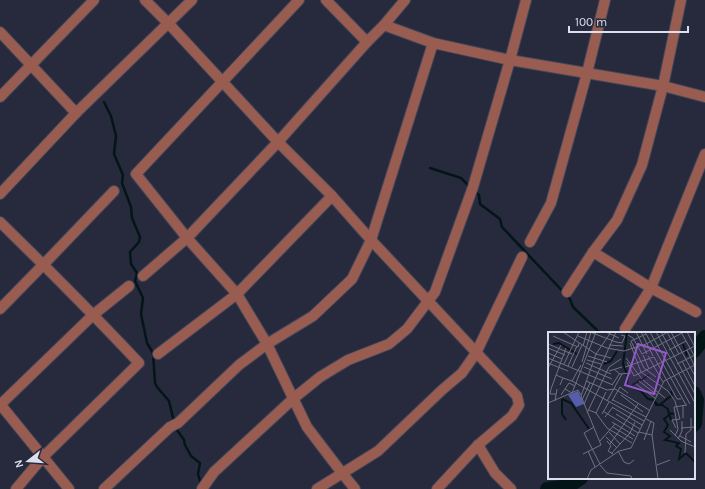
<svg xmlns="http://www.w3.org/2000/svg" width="705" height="489" font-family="Karla,sans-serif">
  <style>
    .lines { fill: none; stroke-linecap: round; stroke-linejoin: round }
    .stream { stroke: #041518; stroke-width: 2.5 }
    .river { stroke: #041518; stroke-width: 14 }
    .minor-casing { stroke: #444759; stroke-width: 12 }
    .minor { stroke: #995c51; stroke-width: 10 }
    .inset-river { fill: none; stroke: #041518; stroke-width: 2 }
    .inset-road { fill: none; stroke: #6f7283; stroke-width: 1 }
    .view { fill: #9359ca; fill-opacity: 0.15; stroke: #9359ca; stroke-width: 2 }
    .inset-edge { fill: none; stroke: #dcdfec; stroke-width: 2 }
  </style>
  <rect width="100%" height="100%" fill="#272a3d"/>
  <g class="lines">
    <g class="stream">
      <path d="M104 102 111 116 116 136 114 154 123 175 122 183 131 207 132 218 140 237 139 242 130 252 131 264 137 273 135 281 143 298 141 314 147 343 153 353 155 383 157 387 169 401 174 422"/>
      <path d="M430 168 461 178 470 187"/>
      <path d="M474 191 479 195 480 204 500 219 502 227 570 299 573 307 600 333"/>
      <path d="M175 427 184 440 185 445 191 456 200 463 198 474 201 484"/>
    </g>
    <g class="river">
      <path d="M694 351 705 337"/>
      <path d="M694 393 697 400 695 423 694 425"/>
      <path d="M547 489 569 486 581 478"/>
    </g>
    <defs>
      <g id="minor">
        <path d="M145 0 169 24 278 142 332 196 371 240 517 396 519 405 512 416 478 445 437 489"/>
        <path d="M299 0 136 174 187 238 237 294 267 344 307 427 342 473 355 489"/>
        <path d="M326 0 367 42"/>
        <path d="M384 25 433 43 510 60 663 86 705 97"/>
        <path d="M0 32 76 113"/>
        <path d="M0 97 94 0"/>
        <path d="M0 194 76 113 192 0"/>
        <path d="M0 222C47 268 94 315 139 363L43 457 16 489"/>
        <path d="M530 242 551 203 587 73 605 0"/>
        <path d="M593 252 651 288 696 312"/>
        <path d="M143 276 187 238 278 142 367 42 384 25 405 0"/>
        <path d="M567 292 593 252 617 220 642 165 663 86 681 0"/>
        <path d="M0 309 44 264 114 191"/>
        <path d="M625 329 651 288 705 154"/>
        <path d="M158 354 237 294 332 196"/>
        <path d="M0 404 69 489"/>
        <path d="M0 405 93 315 129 286"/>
        <path d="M478 445 495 473 511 489"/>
        <path d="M104 489 170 427 178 423 239 365 267 344 313 316 352 279 371 240 433 43"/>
        <path d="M202 489 214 472 294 398 320 377 348 360 389 344 407 329 435 292 473 187 510 60 526 0"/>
        <path d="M317 489 378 451 442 390 462 373 476 353 522 257"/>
      </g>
    </defs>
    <use href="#minor" class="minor-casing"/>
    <use href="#minor" class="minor"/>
  </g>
  <g transform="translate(548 332)">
    <rect width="147" height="147" fill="#272a3d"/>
    <path d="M30 59 36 72 28 75 20 63Z" fill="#555dac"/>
    <path class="inset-river" d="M79 0 75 32 80 44 79 53 93 59 100 67 106 68 108 73H114L120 77 121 83 116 87 120 93 116 100 122 104 117 108 131 111 128 114 133 117 131 127 138 121 147 130M5 12 11 11 29 22M135 12 139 24M56 32 63 29 69 19M84 53 101 43M14 67 23 71 41 97M14 67V82L18 88M107 70 110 73 113 72 124 63 123 59M123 88 121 81 126 82"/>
    <path class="inset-road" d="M15 0 48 22 63 26M42 0 68 10 74 11 77 4 73 3M58 0 71 6M88 0 99 22M93 0 105 24M97 0 138 73M102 0 142 72M108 0 147 71M113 0 147 62M119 0 131 22M123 0 147 44M133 0 147 25M139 0 147 15M98 2 83 9 96 36 108 45M80 3 85 6 94 22 136 0M5 4 30 15 31 11M30 4 59 16 76 19 98 12 120 0M82 11 93 40 120 59 127 69 132 87 124 88 128 96M0 12 24 22M61 13 75 14M35 14 39 0M0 16 17 23M121 18 138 9M139 18 146 33M0 21 14 27M95 23 101 37M40 24 59 30M100 24 115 50M0 26 65 53M78 26 94 47M39 28 53 32M134 29 147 54M34 30 43 0M79 30 86 44 147 14M0 31 20 39M38 31 63 42M16 32 31 0M129 32 147 23M20 34 29 14M24 35 34 13M36 35 64 47M77 35 106 25 129 67H133M0 36 13 13M67 38 72 42 83 41M61 39 74 35M8 43 15 46 12 53M48 45 68 0M15 46 24 49 33 33M95 48 117 66M24 49 96 89M38 49 59 58 67 57 101 78M91 49 109 63M88 52 107 66M64 53 72 41M17 57 24 61 48 0M8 62H2L3 57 18 16M13 63 21 51 27 54M73 63 95 80M34 68 42 51M65 68 98 85M7 69 9 57M59 69 74 42M64 69 72 55 80 61M0 71 30 58 33 63M36 72 48 45M64 75 94 93M41 78 48 81 59 96 84 111M55 79 90 101M39 81 61 35 73 27M48 81 58 60M54 82 61 70M68 82 92 97M57 85 65 75M135 86V73M98 87 106 91 104 103M64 90 87 104M46 95 36 101 52 132M65 95 85 107M133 96 147 95M122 98 133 109 147 115M61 100 72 112M91 100 104 103 110 147M127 104 130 97 126 75 139 73M132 104 143 110M58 105 69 116M130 107 134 99V89M96 108 103 89M52 109 67 92M59 109 63 114 60 119 65 122M62 112 90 72M40 119 47 135M70 119 76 130 81 132 86 128M137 121 138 102 143 98V86M35 122 53 113 33 64 48 22 63 0M63 122 82 101 87 90M52 133 59 141 83 144 84 147M109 133 122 128M39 147 43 138 71 119 83 116 116 49 147 33"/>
    <path class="view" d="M90 12 118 21 106 62 77 53Z"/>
    <rect width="147" height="147" class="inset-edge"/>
  </g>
  <g transform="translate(28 461) rotate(253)" stroke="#272a3d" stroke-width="3" paint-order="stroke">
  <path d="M0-3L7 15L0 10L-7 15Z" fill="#dcdfec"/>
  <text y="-6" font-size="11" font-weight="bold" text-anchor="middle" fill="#dcdfec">N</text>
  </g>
  <path d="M569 26v6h119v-6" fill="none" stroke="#dcdfec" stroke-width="2"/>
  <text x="575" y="26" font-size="12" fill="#dcdfec" stroke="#272a3d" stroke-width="3" paint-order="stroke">100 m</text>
</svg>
